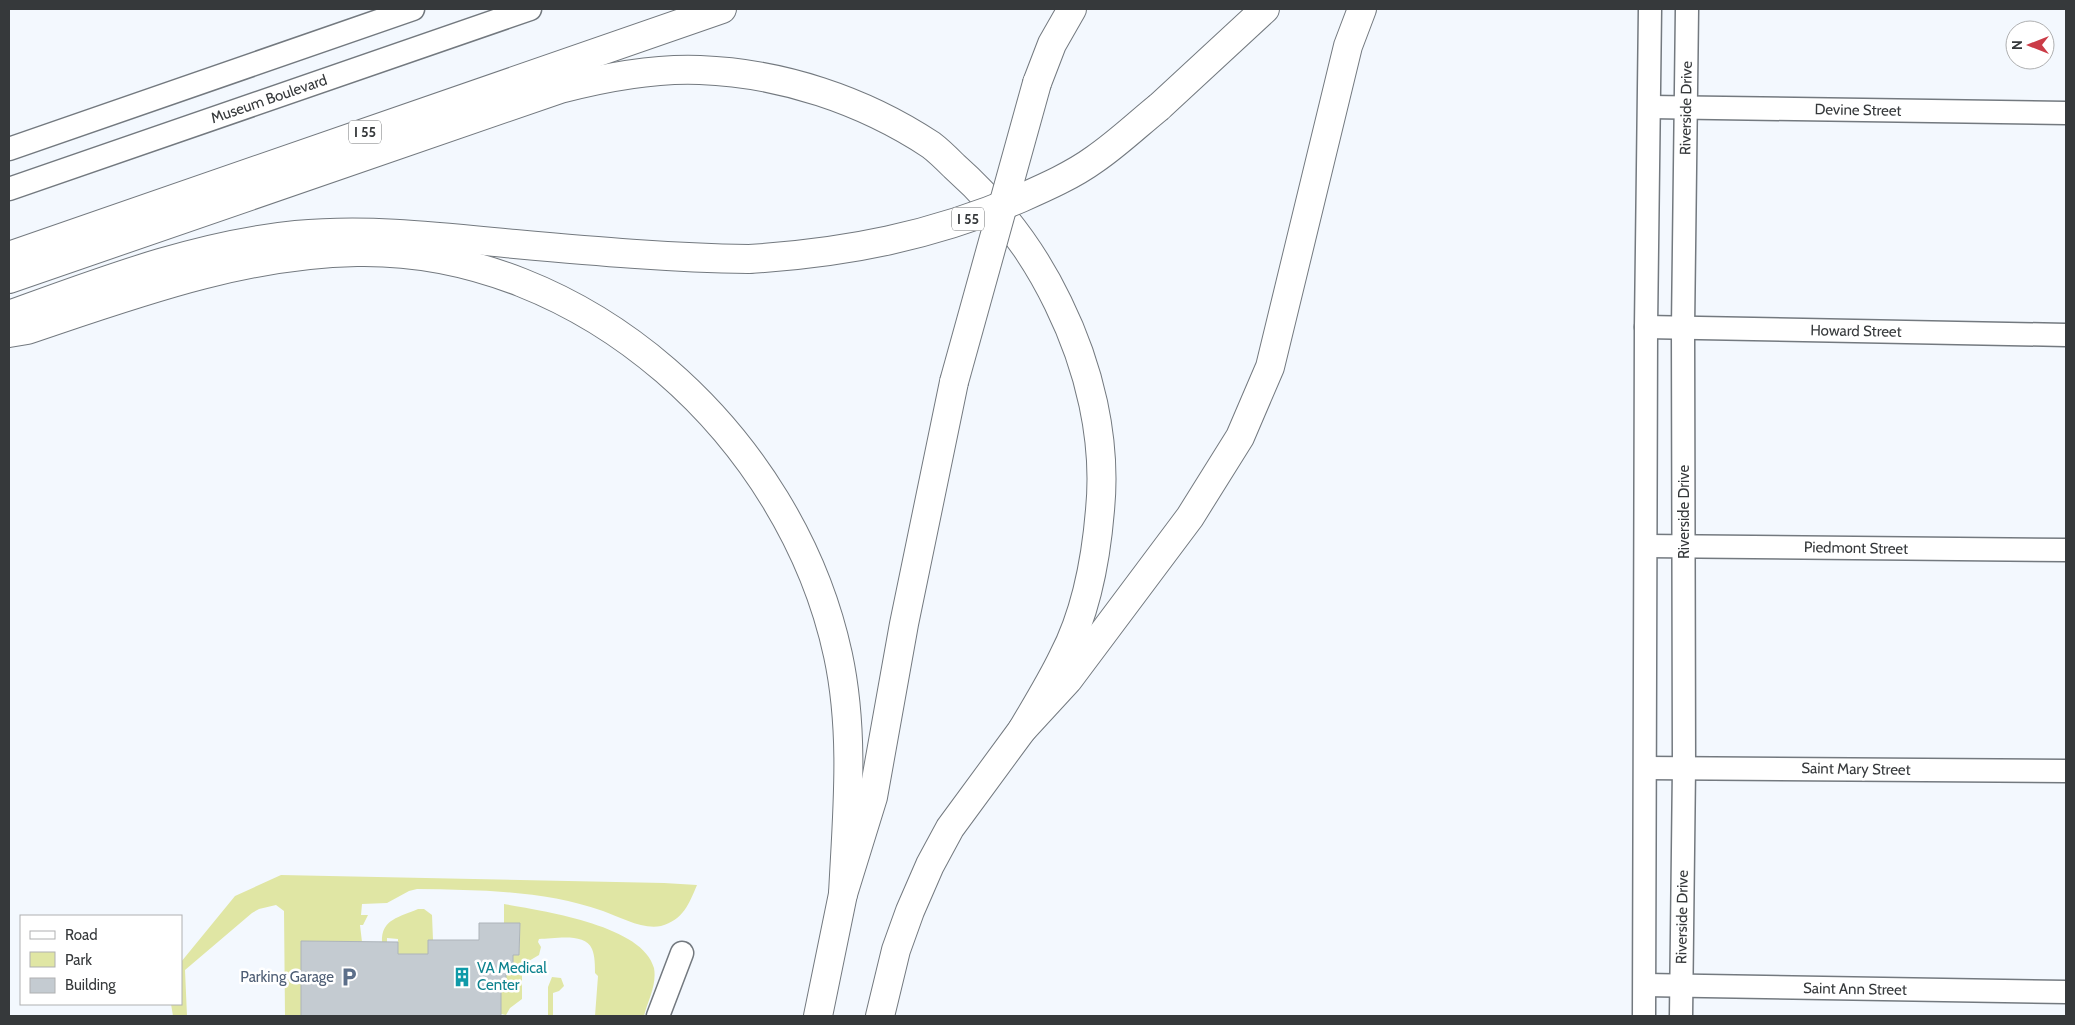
<svg xmlns="http://www.w3.org/2000/svg" width="2075" height="1025" font-family="Cabin,sans-serif">
  <style>
    .green { fill: #e0e6a4 }
    .building { fill: #c4cbd1; stroke: #adb4ba }
    .lines { fill: none; stroke-linecap: round; stroke-linejoin: round }
    .minor-casing { stroke: #73797f; stroke-width: 25 }
    .highway-casing { stroke: #73797f; stroke-width: 30 }
    .minor { stroke: #fff; stroke-width: 22 }
    .highway { stroke: #fff; stroke-width: 28 }
    .highway-bridge-casing { stroke: #73797f; stroke-width: 30; stroke-linecap: butt }
    .highway-bridge { stroke: #fff; stroke-width: 28 }
    .labels { text-anchor: middle; dominant-baseline: central; stroke-width: 5; stroke-linejoin: round; paint-order: stroke }
    .shield { fill: #fff; stroke: #727476; stroke-width: 1 }
    .shield-label { font-size: 14px; font-weight: bold; fill: #36393b }
    .street-label { font-size: 15px; fill: #36393b; stroke: #fff }
    .culture-label { font-size: 15px; fill: #0d838f; stroke: #fff; text-anchor: start }
    .service-label { font-size: 15px; fill: #4e5e75; stroke: #fff; text-anchor: end }
  </style>
  <rect width="100%" height="100%" fill="#f3f8fe"/>
  <g class="green">
    <path d="M281 875 664 883 697 885C689 904 683 920 661 926 643 930 620 917 603 911 544 890 479 890 417 889L409 891 387 903 362 904 361 915H368L363 925H360L362 942 301 941V1016H285L284 911 276 905 259 909 252 913 185 970 187 1016H173L171 1004H181V962L235 896Z"/>
    <path d="M504 904C542 911 643 925 654 968 657 985 648 1000 644 1016H595L598 976 595 973C595 966 595 956 592 949 585 932 554 939 539 939L538 942 541 947 539 955 522 965V999L510 1008 506 1015 501 1014V984L506 970 513 969V955H519L520 924 504 923Z"/>
    <path d="M418 909H424L432 915 433 940H428V954L419 955V1016H411V1012H397L398 939 387 938V942H382C381 919 400 917 418 909Z"/>
    <path d="M552 977 561 978 564 986 559 991 553 993V1016H548V987Z"/>
  </g>
  <path class="building" d="M479 923H520L519 955H513V970H506V984H501V1016H301V941L398 942V954H428V940H479Z"/>
  <g class="lines">
    <defs>
      <g id="minor">
        <path d="M1650 107 2066 113"/>
        <path d="M9 149 413 9"/>
        <path d="M9 189 530 9"/>
        <path d="M1646 327 2066 335"/>
        <path d="M1646 546 2066 550"/>
        <path d="M1646 768 2066 771"/>
        <path d="M1645 985 2066 992"/>
        <path d="M658 1016 682 953"/>
        <path d="M1644 1016 1646 327 1650 9"/>
        <path d="M1681 1016 1684 767 1683 328 1687 9"/>
      </g>
      <g id="highway">
        <path d="M1037 83 1052 44 1072 9"/>
        <path d="M1159 107 1265 9"/>
        <path d="M9 256 722 9"/>
        <path d="M9 279 560 89C606 77 653 68 700 70 781 73 863 100 931 145 939 151 947 159 954 166 998 205 1033 251 1058 303 1089 366 1107 439 1100 510 1096 559 1086 613 1063 657 1051 682 1036 706 1022 730"/>
        <path d="M9 315C103 281 196 245 296 235 369 228 443 237 515 244 593 251 671 258 749 259"/>
        <path d="M9 333 27 330C134 294 242 254 357 252 585 248 791 437 838 655 855 734 847 814 843 894"/>
        <path d="M818 1016 843 894 873 797 904 624 954 382"/>
        <path d="M880 1016 896 950 910 911 930 865 950 828 1022 730 1068 680 1190 517 1240 437 1270 367 1348 46 1362 9"/>
      </g>
    </defs>
    <use href="#minor" class="minor-casing"/>
    <use href="#highway" class="highway-casing"/>
    <use href="#minor" class="minor"/>
    <use href="#highway" class="highway"/>
    <defs>
      <g id="highway-bridge">
        <path d="M749 259C846 253 932 236 1021 198 1046 187 1073 175 1095 159 1117 144 1138 124 1159 107"/>
        <path d="M954 382 1037 83"/>
      </g>
    </defs>
    <use href="#highway-bridge" class="highway-bridge-casing"/>
    <use href="#highway-bridge" class="highway-bridge"/>
  </g>
  <defs>
    <symbol id="parking-bare" viewBox="-9 -9 18 18"><path d="M-3.5-5.5H1a3.5 3.5 0 0 1 0 7H-1V5.5H-3.5ZM-1-3.4V-.6H.8a1.4 1.4 0 0 0 0-2.8Z" fill="#5c6f8a" stroke="#fff" stroke-width="2.5" paint-order="stroke"/></symbol>
    <symbol id="building-bare" viewBox="-9 -9 18 18"><path d="M-4-6H4V6H1V3H-1V6H-4ZM-2.5-4.3h1.7v1.8h-1.7ZM.8-4.3h1.7v1.8H.8ZM-2.5-1h1.7V.8h-1.7ZM.8-1h1.7V.8H.8Z" fill="#0f9aa8" stroke="#fff" stroke-width="2.5" paint-order="stroke"/></symbol>
  </defs>
  <g fill-rule="evenodd">
    <use href="#parking-bare" x="335" y="963" width="28" height="28"/>
    <use href="#building-bare" x="448" y="963" width="28" height="28"/>
  </g>
  <g class="labels">
    <g class="shield">
      <rect x="349" y="120.5" width="32" height="23" rx="4"/>
      <rect x="952" y="207.5" width="32" height="23" rx="4"/>
    </g>
    <g class="shield-label">
      <text x="365" y="132">I 55</text>
      <text x="968" y="219">I 55</text>
    </g>
    <g class="street-label">
      <text transform="translate(269 99) rotate(-19)">Museum Boulevard</text>
      <text transform="translate(1686 108) rotate(-89)">Riverside Drive</text>
      <text transform="translate(1858 110) rotate(1)">Devine Street</text>
      <text transform="translate(1856 331) rotate(1)">Howard Street</text>
      <text transform="translate(1684 512) rotate(-90)">Riverside Drive</text>
      <text transform="translate(1856 548) rotate(1)">Piedmont Street</text>
      <text transform="translate(1856 769) rotate(1)">Saint Mary Street</text>
      <text transform="translate(1682 917) rotate(-89)">Riverside Drive</text>
      <text transform="translate(1855 989) rotate(1)">Saint Ann Street</text>
    </g>
    <g class="culture-label">
      <text x="477" y="968">VA Medical<tspan x="477" dy="17">Center</tspan></text>
    </g>
    <g class="service-label">
      <text x="334" y="977">Parking Garage</text>
    </g>
  </g>
  <rect width="2075" height="1025" fill="none" stroke="#36393b" stroke-width="20"/>
  <rect x="20" y="915" width="162" height="90" fill="#ffffff" stroke="#afb0b1"/>
  <rect x="30" y="931" width="25" height="8" fill="#ffffff" stroke="#afb0b1"/>
  <text x="65" y="940" font-size="15" fill="#36393b">Road</text>
  <rect x="30" y="952" width="25" height="15" fill="#e0e6a4" stroke="#afb0b1"/>
  <text x="65" y="965" font-size="15" fill="#36393b">Park</text>
  <rect x="30" y="978" width="25" height="15" fill="#c4cbd1" stroke="#afb0b1"/>
  <text x="65" y="990" font-size="15" fill="#36393b">Building</text>
  <g transform="translate(2030 45) rotate(270)"><circle r="24" fill="#ffffff" stroke="#afb0b1"/>
  <path d="M0-4L9 19L0 12L-9 19Z" fill="#cb3b47"/>
  <text y="-8" font-size="14" font-weight="bold" text-anchor="middle" fill="#36393b">N</text>
  </g>
</svg>
